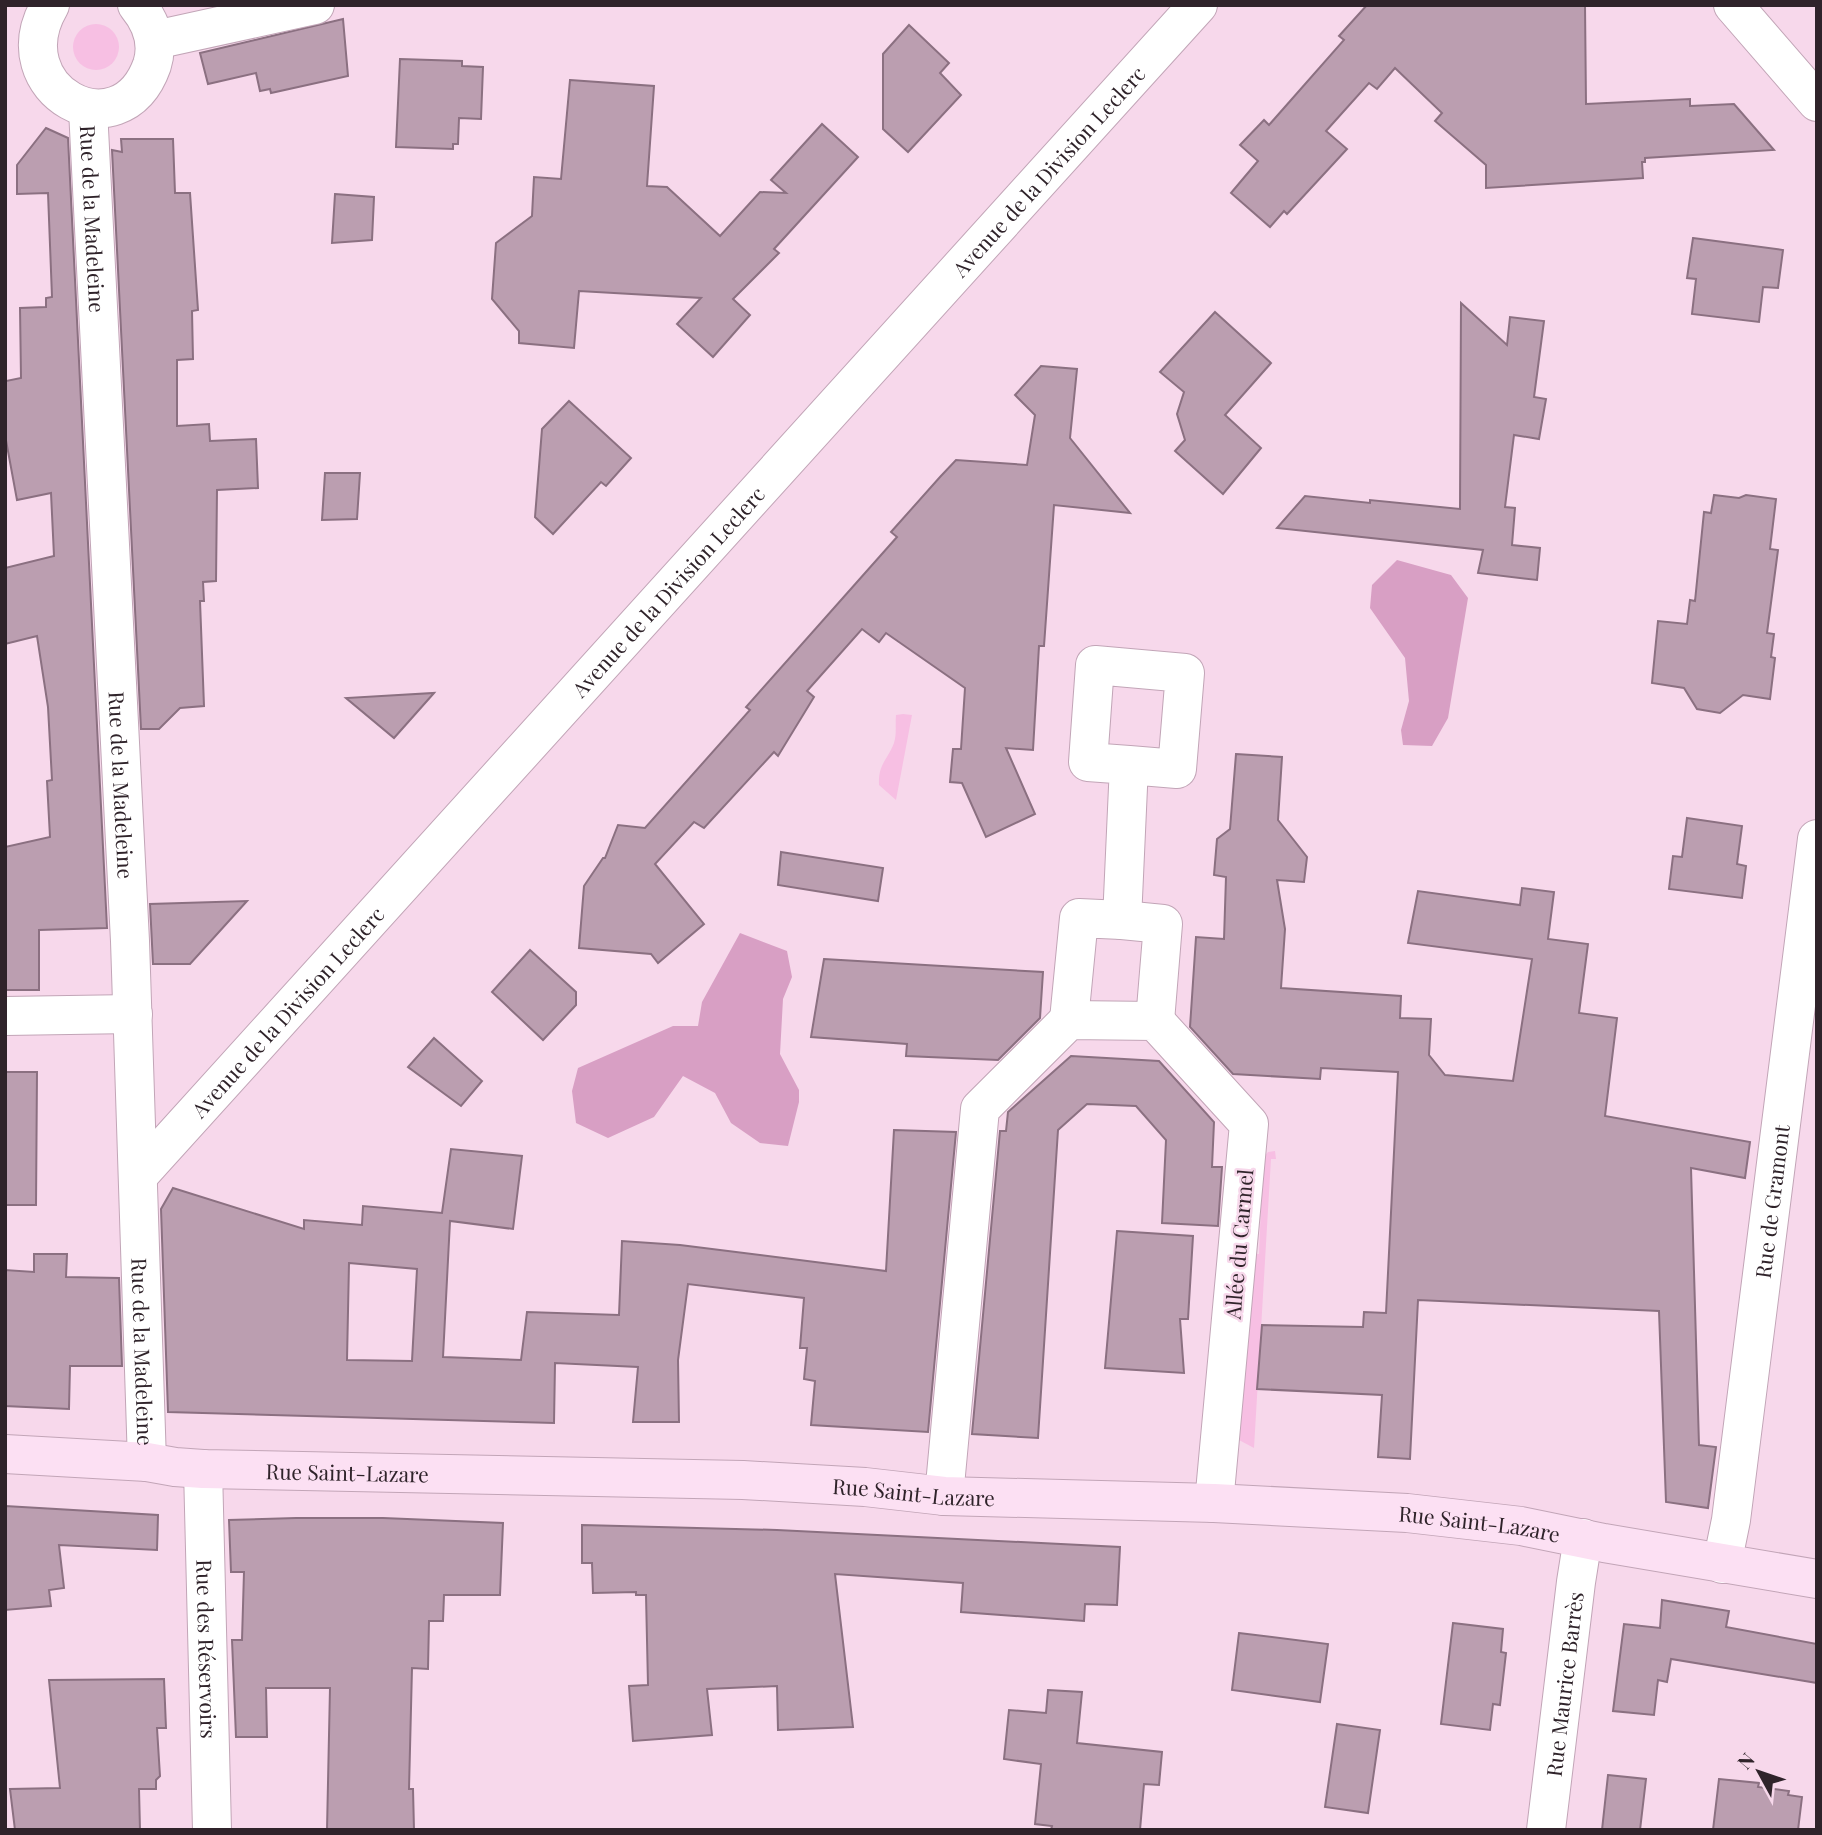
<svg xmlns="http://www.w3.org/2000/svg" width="1822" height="1835" font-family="'Playfair Display',serif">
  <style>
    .green { fill: #f7bfe3 }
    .forest { fill: #d89fc4 }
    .building { fill: #bb9eb0; stroke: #8b7081; stroke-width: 2; fill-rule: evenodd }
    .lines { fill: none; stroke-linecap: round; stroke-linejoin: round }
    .minor-casing { stroke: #c2a5b7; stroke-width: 40 }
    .secondary-casing { stroke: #c2a5b7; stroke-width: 40 }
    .minor { stroke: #fff; stroke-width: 38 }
    .secondary { stroke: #fce0f3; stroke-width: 38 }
    .labels { text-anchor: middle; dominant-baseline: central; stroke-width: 5; stroke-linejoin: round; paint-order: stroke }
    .street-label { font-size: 21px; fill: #2f232a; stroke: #f7d8eb }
  </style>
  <rect width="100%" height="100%" fill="#f7d8eb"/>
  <g class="green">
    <circle cx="96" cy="47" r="23"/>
    <path d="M903 714 912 715 896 800 879 785C878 764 887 761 894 743 897 733 895 725 896 715Z"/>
    <path d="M1275 1151 1276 1159H1271L1254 1448 1239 1440 1253 1254H1259L1263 1158 1268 1152Z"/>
  </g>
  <g class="forest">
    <path d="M1397 560 1451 575 1468 598 1448 718 1432 746 1403 745 1401 730 1409 701 1405 658 1370 608 1372 585Z"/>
    <path d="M740 933 787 951 792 977 783 999 780 1054 799 1090V1102L788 1146 760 1143 731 1123 715 1093 683 1076 654 1117 608 1138 576 1123 572 1091 578 1068 673 1026H698L702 1002Z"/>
  </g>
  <g class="building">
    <path d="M1367 5H1585L1586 104 1690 99V106L1734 104 1774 150 1645 158V162H1642L1643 178 1486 188V165L1435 121 1442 113 1395 68 1377 89 1369 83 1326 131 1347 149 1287 214 1284 211 1270 227 1231 193 1258 161 1240 145 1264 120 1269 125 1344 40 1339 36Z"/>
    <path d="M343 19 348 76 271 93 270 89 260 91 256 73 208 84 200 53Z"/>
    <path d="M909 25 949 63 940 73 961 95 908 152 883 129V54Z"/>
    <path d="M400 59 462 61V66L483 67 481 119 459 118 458 144H453V149L396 147Z"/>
    <path d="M570 80 654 86 647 186 667 187 720 236 760 192 786 193 771 180 822 124 858 157 774 249 779 253 733 299 750 315 713 357 677 324 701 298 579 291 574 348 519 343V331L492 299 496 243 532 216 534 177 561 179Z"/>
    <path d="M46 128 68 138 107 928 39 930V990H5V847L50 837 47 781 52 780 48 707 37 636 5 644V568L54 556 51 493 17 500 5 435 6 381 21 378 20 308 46 307V298L52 297 48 193 17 194V165Z"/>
    <path d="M121 139H173L175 193H190L198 310 192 311 193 359 177 360V426L209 424 210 441 256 439 258 488 217 490 216 581 203 582 204 601H200L204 706 180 708 159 729H141L112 150 122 152Z"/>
    <path d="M335 194 374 197 372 240 332 243Z"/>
    <path d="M1693 238 1783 250 1778 288 1763 287 1759 322 1692 314 1696 279 1687 278Z"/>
    <path d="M1461 303 1507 345 1510 317 1544 321 1534 397 1546 399 1539 439 1514 435 1505 507 1515 508 1512 545 1540 548 1537 580 1478 573 1483 550 1277 528 1305 496 1370 503V500L1460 509Z"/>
    <path d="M1215 312 1271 363 1225 415 1261 448 1223 494 1175 451 1185 440 1177 414 1184 392 1160 372Z"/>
    <path d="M1041 366 1077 369 1070 438 1130 513 1054 505 1044 646H1039L1033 750 1006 748 1035 814 986 837 962 783 950 782 953 749H961L965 688 886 633 879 642 862 629 807 691 814 697 778 756 774 752 704 828 694 822 655 864 704 924 658 963 651 954 579 948 584 886 603 858H605L618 825 645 828 750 710 746 707 897 537 891 532 940 477 956 460 1027 465 1035 415 1015 395Z"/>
    <path d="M569 401 631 458 606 486 601 482 553 534 535 517 542 429Z"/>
    <path d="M325 473H360L357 519 322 520Z"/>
    <path d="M1714 495 1739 498 1746 495 1776 499 1770 549 1778 550 1767 633 1774 634 1771 657 1775 658 1770 699 1743 695 1720 713 1697 709 1684 688 1652 683 1658 621 1687 624 1690 600 1695 601 1704 512 1711 513Z"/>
    <path d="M434 693 394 738 346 698Z"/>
    <path d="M1236 754 1282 757 1278 820 1307 857 1304 882 1277 880 1285 929 1281 988 1401 996 1400 1018 1431 1019 1429 1055 1445 1075 1513 1081 1532 959 1408 943 1418 891 1520 905 1522 888 1554 892 1548 939 1588 944 1579 1013 1617 1018 1605 1116 1750 1142 1745 1178 1691 1168 1699 1445 1716 1447 1708 1508 1666 1502 1659 1311 1418 1300 1410 1459 1378 1457 1382 1395 1257 1389 1262 1325 1363 1327 1364 1312 1386 1313 1398 1072 1321 1068 1320 1079 1233 1074 1190 1027 1196 937 1224 939 1226 877 1214 875 1217 839 1230 829Z"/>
    <path d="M1687 818 1742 826 1737 864 1746 866 1742 898 1669 889 1673 856 1682 857Z"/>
    <path d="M781 852 883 868 878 901 778 885Z"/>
    <path d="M247 901 190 964H153L150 904Z"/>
    <path d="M530 950 576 992V1005L543 1040 492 992Z"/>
    <path d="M824 959 1043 972 1040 1018 998 1060 906 1056 907 1044 811 1037Z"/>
    <path d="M434 1038 482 1081 461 1106 408 1067Z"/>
    <path d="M1071 1056 1159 1061 1214 1122 1212 1167H1222L1218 1226 1162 1223 1166 1140 1136 1106 1087 1104 1058 1130 1038 1438 972 1434 1000 1131H1006L1008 1112Z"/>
    <path d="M5 1072H37L36 1205H5Z"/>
    <path d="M894 1130 956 1132 928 1432 811 1425 815 1381 804 1379 807 1348H800L804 1298 688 1284 678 1360 679 1422H633L638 1367 555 1363 554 1423 168 1412 161 1209 173 1188 304 1229V1220L362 1225 363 1206 442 1213 451 1149 522 1156 513 1229 450 1221 443 1357 521 1360 527 1312 619 1315 622 1241 680 1245 886 1271ZM349 1263 417 1269 412 1361 347 1360Z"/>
    <path d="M1117 1231 1193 1236 1188 1319H1180L1184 1373 1105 1368Z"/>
    <path d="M34 1254H67L66 1277 119 1278 122 1366H70L69 1409 5 1406V1270L34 1272Z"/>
    <path d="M5 1506 158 1515 157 1550 59 1545 64 1588 49 1590 51 1606 5 1610Z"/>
    <path d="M296 1518H383L503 1523 500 1595H444L443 1621H429L428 1669 412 1668 409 1789H413L414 1830H327L330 1688H266L267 1737H236L232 1640H242L244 1572H231L229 1520Z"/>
    <path d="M582 1525 777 1530 1120 1547 1117 1605 1085 1604 1084 1621 961 1612 963 1583 835 1574 853 1727 778 1730 777 1686 707 1689 712 1735 633 1741 629 1686 648 1685 646 1595H636V1592L593 1593 592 1563H582Z"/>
    <path d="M1662 1600 1729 1611 1726 1627 1817 1644V1683L1671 1659 1667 1682 1658 1680 1654 1715 1613 1711 1624 1624 1660 1628Z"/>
    <path d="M1453 1623 1503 1629 1501 1652 1506 1653 1500 1705 1493 1704 1490 1730 1441 1724Z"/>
    <path d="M1239 1633 1328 1644 1320 1702 1232 1690Z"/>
    <path d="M164 1679 166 1728H157L160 1776 156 1780V1789H139L140 1830H15L10 1789 60 1788 49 1680Z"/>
    <path d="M1048 1690 1082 1692 1077 1743 1162 1752 1159 1785 1144 1784 1140 1830H1051L1052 1826 1035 1824 1041 1764 1004 1759 1009 1710 1046 1713Z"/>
    <path d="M1337 1724 1380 1730 1368 1813 1325 1807Z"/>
    <path d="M1608 1775 1646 1779 1640 1830H1602Z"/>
    <path d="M1719 1779 1759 1783 1758 1787 1789 1791 1788 1795 1802 1797 1798 1830H1713Z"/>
  </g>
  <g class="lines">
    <defs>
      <g id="minor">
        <path d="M50 5C0 90 120 155 152 65 159 43 151 22 137 5"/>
        <path d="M1733 5 1817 102"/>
        <path d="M155 40 315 5"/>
        <path id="s1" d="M88 109 130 941 147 1462"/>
        <path d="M1122 920 1163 924 1155 1021"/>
        <path d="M5 1016 133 1014"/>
        <path d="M1069 1020 1079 918 1122 920 1129 765 1177 769 1185 673 1095 665 1088 762 1129 765"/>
        <path id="s2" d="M138 1176 1198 5"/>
        <path id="s3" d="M203 1469 212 1830"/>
        <path d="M944 1496 980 1109 1069 1020 1155 1021 1249 1124 1214 1503"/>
        <path id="s4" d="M1722 1564 1731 1520 1817 839"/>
        <path id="s5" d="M1546 1830 1576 1582 1583 1538"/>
      </g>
      <g id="secondary">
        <path id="s6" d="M5 1454 147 1462 175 1467 203 1469 743 1480 865 1487 944 1496 1214 1503 1407 1513 1521 1526 1604 1543 1817 1579"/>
      </g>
    </defs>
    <use href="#minor" class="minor-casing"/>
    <use href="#secondary" class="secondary-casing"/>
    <use href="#minor" class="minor"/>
    <use href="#secondary" class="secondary"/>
  </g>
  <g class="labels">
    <g class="street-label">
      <text stroke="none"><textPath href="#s2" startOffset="1356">Avenue de la Division Leclerc</textPath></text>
      <text stroke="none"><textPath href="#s1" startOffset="110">Rue de la Madeleine</textPath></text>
      <text stroke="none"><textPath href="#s2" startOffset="789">Avenue de la Division Leclerc</textPath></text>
      <text stroke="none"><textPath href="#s1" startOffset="677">Rue de la Madeleine</textPath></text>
      <text stroke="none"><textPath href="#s2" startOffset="222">Avenue de la Division Leclerc</textPath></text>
      <text stroke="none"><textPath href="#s4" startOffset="366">Rue de Gramont</textPath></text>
      <text transform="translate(1238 1244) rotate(-85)">Allée du Carmel</text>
      <text stroke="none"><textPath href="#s1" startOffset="1244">Rue de la Madeleine</textPath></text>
      <text stroke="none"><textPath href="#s6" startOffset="343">Rue Saint-Lazare</textPath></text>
      <text stroke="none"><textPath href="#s6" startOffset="910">Rue Saint-Lazare</textPath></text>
      <text stroke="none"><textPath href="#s6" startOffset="1477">Rue Saint-Lazare</textPath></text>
      <text stroke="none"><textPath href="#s3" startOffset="180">Rue des Réservoirs</textPath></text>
      <text stroke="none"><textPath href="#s5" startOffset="147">Rue Maurice Barrès</textPath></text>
    </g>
  </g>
  <rect width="1822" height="1835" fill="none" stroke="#2f232a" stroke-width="14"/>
  <g transform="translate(1759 1772) rotate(310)" stroke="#f7d8eb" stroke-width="5" paint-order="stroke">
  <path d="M0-5L12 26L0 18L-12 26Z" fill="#2f232a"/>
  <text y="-10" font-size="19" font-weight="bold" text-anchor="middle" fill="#2f232a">N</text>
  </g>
</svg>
